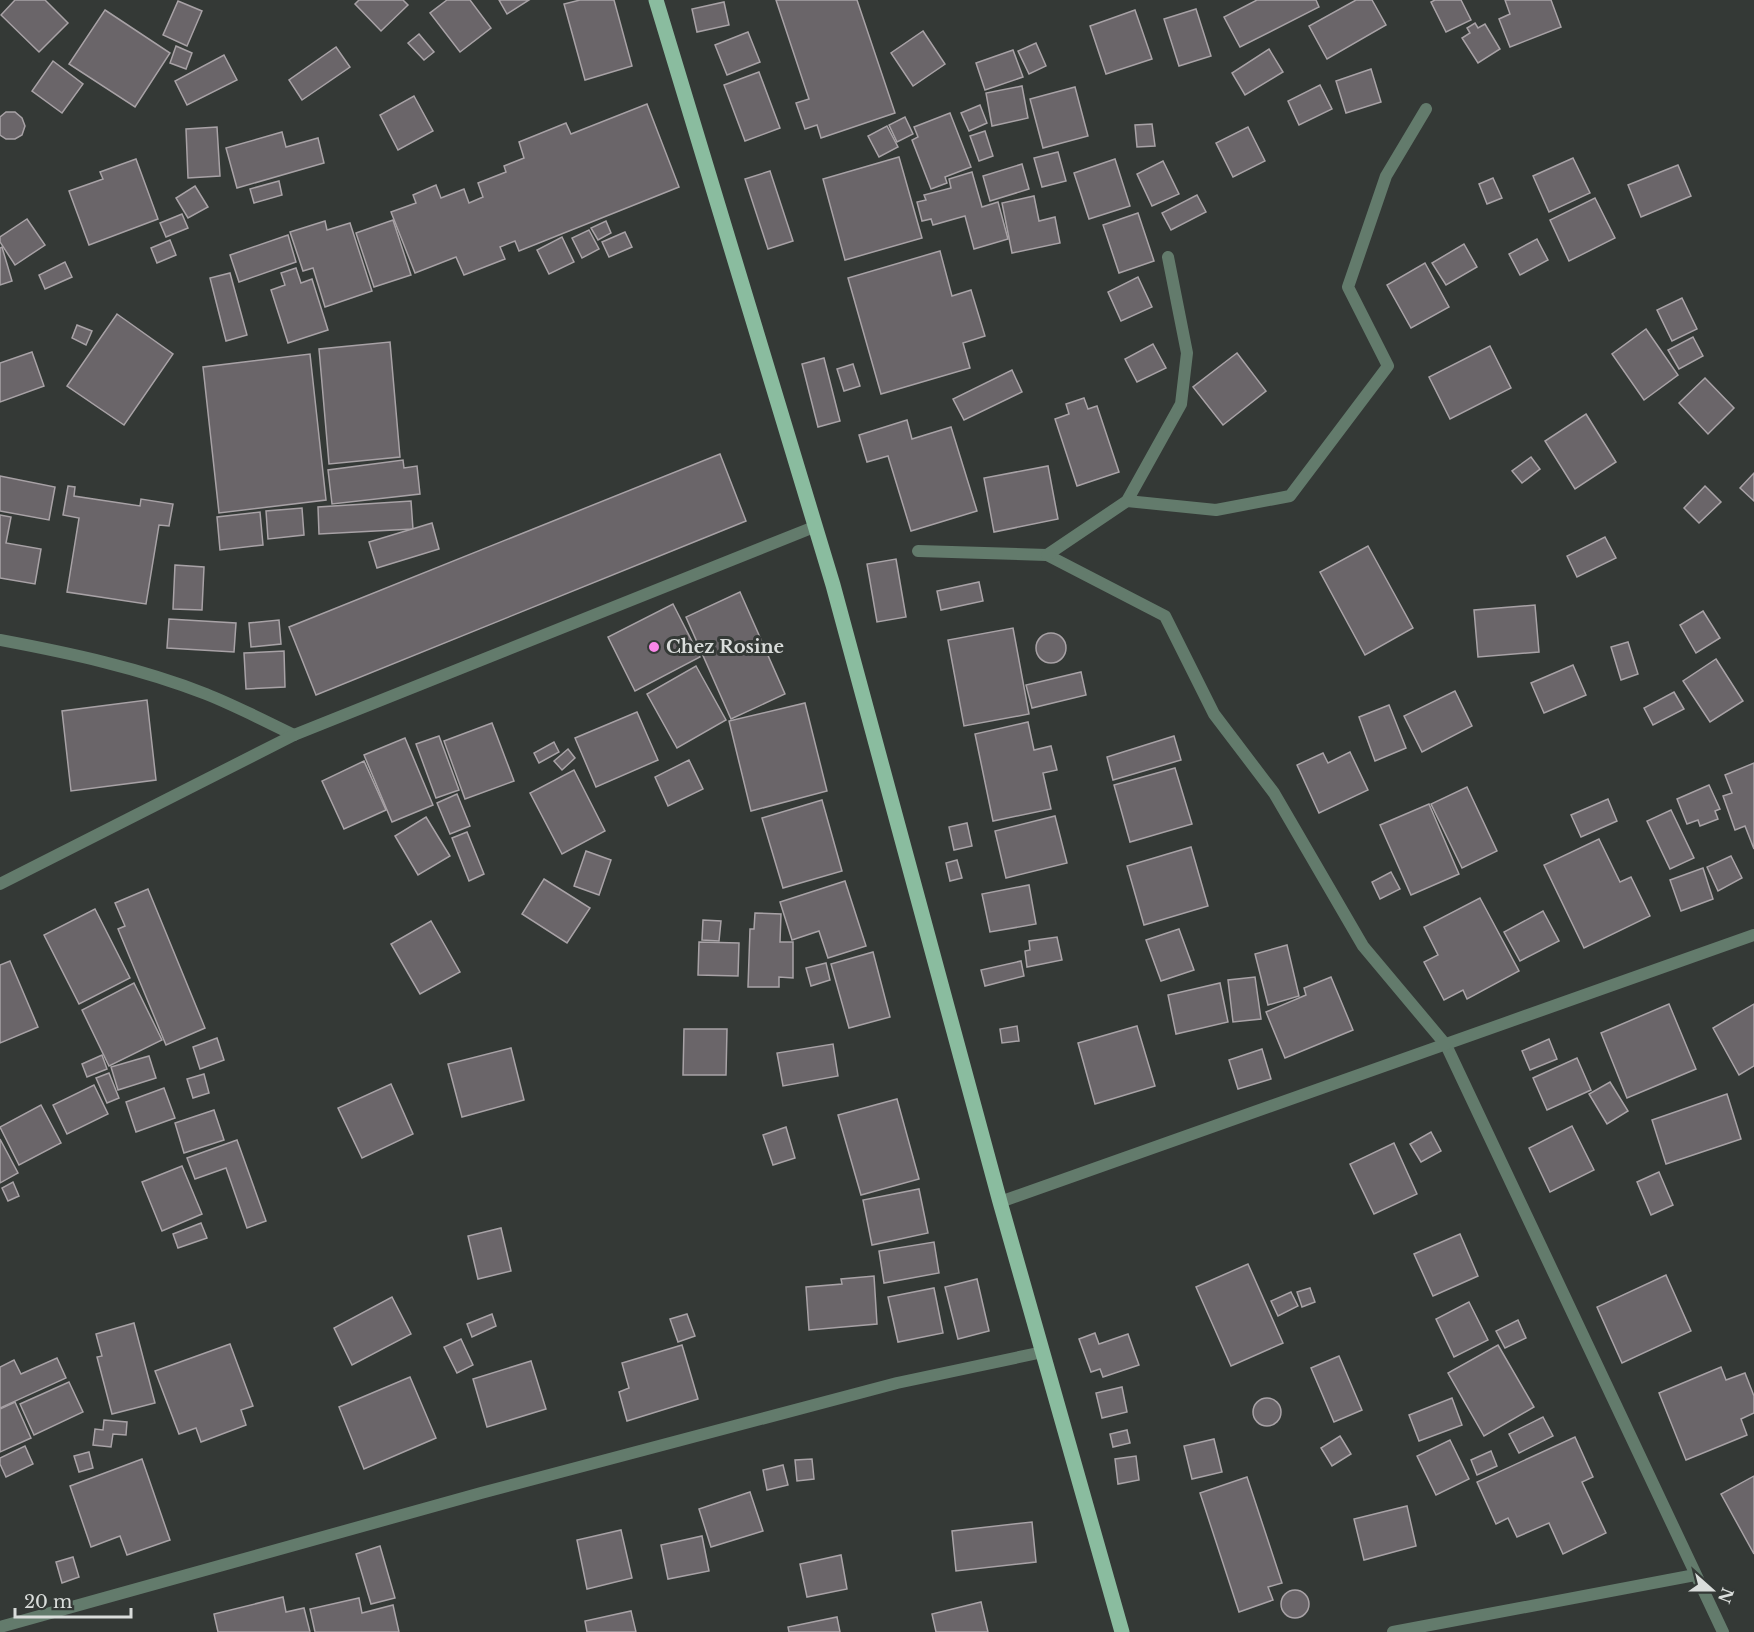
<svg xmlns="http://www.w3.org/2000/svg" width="1754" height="1632" font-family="'Libre Baskerville',serif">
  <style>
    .building { fill: #6a6569; stroke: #a8a2a6; stroke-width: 1.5 }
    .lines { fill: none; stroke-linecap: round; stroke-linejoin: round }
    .minor { stroke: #637b6c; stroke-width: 12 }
    .primary { stroke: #8abc9f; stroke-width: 15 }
    .poi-dot { fill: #f987e8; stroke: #343936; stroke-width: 2 }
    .labels { text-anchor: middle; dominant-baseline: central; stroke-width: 6; stroke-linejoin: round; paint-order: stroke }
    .poi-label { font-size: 18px; font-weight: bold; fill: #dadddb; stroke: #343936; text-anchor: start }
  </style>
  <rect width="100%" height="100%" fill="#343936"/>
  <g class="building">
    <path d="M15 0H45L68 23 39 52 1 15Z"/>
    <path d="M359 0H403L408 5 381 31 355 4Z"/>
    <path d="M447 0H470L491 28 460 52 430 13Z"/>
    <path d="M499 0H529L507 14Z"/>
    <path d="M580 0H614L632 66 585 80 564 4Z"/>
    <path d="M776 0H857L895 113 821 138 817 125 805 129 796 103 809 99Z"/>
    <path d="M1257 0H1316L1319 7 1240 47 1224 17Z"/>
    <path d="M1356 0H1372L1386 25 1327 59 1309 26Z"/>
    <path d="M1435 0H1461L1471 20 1446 32 1431 2Z"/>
    <path d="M1505 0H1551L1561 27 1510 47 1499 19 1510 14Z"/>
    <path d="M178 1 202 11 187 46 163 35Z"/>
    <path d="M724 2 729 25 697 32 692 9Z"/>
    <path d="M1196 9 1211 56 1179 66 1164 19Z"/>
    <path d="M105 10 170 53 135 107 69 64Z"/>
    <path d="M1135 10 1152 59 1106 74 1090 26Z"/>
    <path d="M1475 23 1478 28 1485 24 1500 49 1478 63 1462 38 1470 33 1467 28Z"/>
    <path d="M923 31 945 64 913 86 891 53Z"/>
    <path d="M748 32 760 62 727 75 715 45Z"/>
    <path d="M419 34 434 52 424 60 408 43Z"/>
    <path d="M1036 43 1046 66 1029 74 1018 51Z"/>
    <path d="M176 46 192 53 186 69 170 63Z"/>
    <path d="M336 47 350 67 302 100 289 80Z"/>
    <path d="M1269 49 1283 72 1245 95 1232 73Z"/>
    <path d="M1013 50 1023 77 985 90 976 63Z"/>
    <path d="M224 55 237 80 187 105 175 81Z"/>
    <path d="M53 61 83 84 62 113 32 91Z"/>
    <path d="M1371 69 1381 102 1346 113 1336 81Z"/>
    <path d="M759 72 780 128 745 141 724 85Z"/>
    <path d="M1320 85 1332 109 1299 125 1288 101Z"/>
    <path d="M1022 86 1028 118 992 126 986 93Z"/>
    <path d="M1075 87 1088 136 1043 148 1030 99Z"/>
    <path d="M414 96 433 131 398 150 380 115Z"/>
    <path d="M647 104 679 187 519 251 515 241 500 247 505 259 464 275 456 257 415 273 391 212 416 203 413 195 436 185 441 198 464 189 469 203 483 197 478 183 506 172 504 166 524 158 519 142 566 123 571 134Z"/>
    <path d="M980 105 987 123 969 131 961 113Z"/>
    <path d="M6 112H15L22 118 25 126 22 135 15 139H6L0 135V117Z"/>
    <path d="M950 113 971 167 945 177 947 183 931 189 912 140 918 137 914 127Z"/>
    <path d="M905 117 913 134 897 142 889 125Z"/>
    <path d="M1152 124 1155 146 1137 147 1135 125Z"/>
    <path d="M887 126 898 147 879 157 868 136Z"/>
    <path d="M217 127 220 176 188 178 186 129Z"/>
    <path d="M1248 127 1265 161 1233 177 1216 143Z"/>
    <path d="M985 131 993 156 979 161 970 136Z"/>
    <path d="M282 132 286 147 318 138 324 163 237 188 226 148Z"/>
    <path d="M1058 152 1066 181 1042 187 1034 158Z"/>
    <path d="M899 157 922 238 845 260 823 179Z"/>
    <path d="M1573 158 1590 193 1549 212 1533 176Z"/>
    <path d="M136 159 158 219 89 245 69 191 103 179 100 172Z"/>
    <path d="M1115 159 1130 206 1089 219 1074 173Z"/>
    <path d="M1163 161 1179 194 1152 206 1137 174Z"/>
    <path d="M1022 164 1029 189 990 201 983 176Z"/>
    <path d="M1678 165 1691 196 1641 217 1628 185Z"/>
    <path d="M770 171 793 241 768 249 745 179Z"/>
    <path d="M972 172 982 207 998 202 1008 239 974 249 965 216 933 225 931 219 922 221 917 202 926 200 924 195 951 188 949 179Z"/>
    <path d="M1493 178 1502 198 1487 204 1479 184Z"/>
    <path d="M279 181 282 195 254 203 250 189Z"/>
    <path d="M195 186 208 207 188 218 176 198Z"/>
    <path d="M1197 195 1206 212 1171 230 1162 213Z"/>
    <path d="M1034 196 1039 221 1055 217 1060 243 1012 253 1002 203Z"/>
    <path d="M1595 198 1615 238 1569 261 1550 220Z"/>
    <path d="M1138 213 1154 261 1119 273 1103 225Z"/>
    <path d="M182 214 188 228 166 237 160 223Z"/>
    <path d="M27 219 45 245 15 265 0 242V237Z"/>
    <path d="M393 220 411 275 374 287 356 233Z"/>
    <path d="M325 221 327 230 350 223 372 291 325 307 313 268 303 271 290 232Z"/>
    <path d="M606 221 611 233 598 240 591 228Z"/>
    <path d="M589 230 599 249 582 258 572 238Z"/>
    <path d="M625 232 632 247 609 257 602 242Z"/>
    <path d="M288 235 296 262 239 282 230 255Z"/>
    <path d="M562 237 574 262 549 274 537 250Z"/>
    <path d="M1537 239 1548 260 1520 275 1509 254Z"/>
    <path d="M170 240 176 255 157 263 151 248Z"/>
    <path d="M1464 244 1477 267 1446 285 1432 263Z"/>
    <path d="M2 247 12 281 0 285V248Z"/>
    <path d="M940 251 952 296 971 290 985 336 963 343 970 368 881 394 848 278Z"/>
    <path d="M65 262 72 277 45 289 39 275Z"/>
    <path d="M1425 263 1449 307 1411 328 1387 285Z"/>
    <path d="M296 268 301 283 312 279 328 330 288 343 271 290 285 285 281 273Z"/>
    <path d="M230 273 247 335 226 341 210 278Z"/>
    <path d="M1138 277 1152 307 1121 321 1108 292Z"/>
    <path d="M1682 298 1697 329 1672 341 1657 310Z"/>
    <path d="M117 314 173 354 124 425 67 386Z"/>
    <path d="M77 325 92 331 86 345 72 338Z"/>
    <path d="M1646 329 1678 375 1644 400 1612 354Z"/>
    <path d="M1693 337 1703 356 1679 369 1668 350Z"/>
    <path d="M390 342 400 457 329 464 319 349Z"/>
    <path d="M1153 344 1166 368 1137 382 1125 359Z"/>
    <path d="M1490 346 1511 388 1450 419 1429 377Z"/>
    <path d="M32 352 44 386 0 402V363Z"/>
    <path d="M1237 353 1266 391 1223 425 1193 387Z"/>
    <path d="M310 354 326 500 219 513 203 367Z"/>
    <path d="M824 358 840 421 818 427 802 364Z"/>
    <path d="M853 364 860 386 844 391 837 369Z"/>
    <path d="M1012 370 1022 392 964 420 953 399Z"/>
    <path d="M1705 378 1734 408 1708 434 1679 403Z"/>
    <path d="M1084 398 1088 409 1097 406 1119 472 1077 486 1055 419 1069 414 1066 404Z"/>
    <path d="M1586 414 1616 462 1575 489 1545 441Z"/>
    <path d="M907 420 912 439 951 427 977 511 911 531 888 456 867 462 859 435Z"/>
    <path d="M720 454 746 521 316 695 289 627Z"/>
    <path d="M1531 457 1540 469 1522 483 1512 471Z"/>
    <path d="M403 460 404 468 417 466 420 494 332 504 328 470Z"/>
    <path d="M1048 466 1058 519 994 532 984 478Z"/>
    <path d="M1754 473V501L1740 488Z"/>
    <path d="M0 476 55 487 49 520 0 511Z"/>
    <path d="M68 486 75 487 74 496 140 506 141 499 173 504 169 526 159 525 146 604 67 592 79 518 63 515Z"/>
    <path d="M1705 486 1721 502 1699 523 1684 508Z"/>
    <path d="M411 501 413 529 319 534 318 507Z"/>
    <path d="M302 508 304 535 268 539 266 511Z"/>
    <path d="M260 512 263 545 220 550 217 517Z"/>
    <path d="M0 515 11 517 6 543 41 549 35 584 0 578Z"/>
    <path d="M432 523 439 549 377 568 369 542Z"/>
    <path d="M1605 537 1616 558 1577 577 1567 556Z"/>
    <path d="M1368 546 1413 628 1365 655 1320 572Z"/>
    <path d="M896 559 906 617 877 622 867 564Z"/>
    <path d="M175 565 204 567 202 610 173 609Z"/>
    <path d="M979 582 983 601 941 610 937 591Z"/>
    <path d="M740 592 785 694 731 719 686 617Z"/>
    <path d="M673 604 700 657 635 691 608 637Z"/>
    <path d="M1535 605 1539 652 1478 657 1474 610Z"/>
    <path d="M1703 611 1720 638 1696 653 1680 625Z"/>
    <path d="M169 619 236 623 234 652 167 648Z"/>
    <path d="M279 620 281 644 251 647 249 623Z"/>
    <path d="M1013 628 1029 714 964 726 948 640Z"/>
    <circle cx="1051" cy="648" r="15"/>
    <path d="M1628 642 1638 674 1621 680 1611 647Z"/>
    <path d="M284 651 285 687 246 689 244 653Z"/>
    <path d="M1716 659 1743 701 1710 722 1683 681Z"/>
    <path d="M1573 665 1586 695 1544 713 1531 683Z"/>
    <path d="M696 666 726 720 677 748 647 694Z"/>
    <path d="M1081 672 1086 695 1032 708 1026 685Z"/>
    <path d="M1455 691 1472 726 1422 752 1404 716Z"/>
    <path d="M1674 692 1684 709 1653 725 1644 708Z"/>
    <path d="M147 700 156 780 71 791 62 711Z"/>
    <path d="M805 703 827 791 751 811 729 721Z"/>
    <path d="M1389 705 1406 748 1375 761 1359 717Z"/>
    <path d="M637 712 658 760 596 787 575 738Z"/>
    <path d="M1028 722 1034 750 1051 746 1057 770 1043 773 1051 809 993 821 975 734Z"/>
    <path d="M492 723 514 781 465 799 444 741Z"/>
    <path d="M439 736 459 790 436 798 416 744Z"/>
    <path d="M1174 736 1181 760 1113 780 1107 757Z"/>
    <path d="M405 738 433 805 392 822 364 755Z"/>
    <path d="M554 742 559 752 539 763 534 753Z"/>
    <path d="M568 749 575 758 562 770 554 761Z"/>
    <path d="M1350 752 1368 790 1319 813 1297 765 1323 753 1328 763Z"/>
    <path d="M689 760 703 789 668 806 655 777Z"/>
    <path d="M364 761 386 810 344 829 322 781Z"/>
    <path d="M1754 763V849L1745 826 1735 830 1723 796 1732 793 1725 775Z"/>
    <path d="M1175 768 1192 824 1130 842 1114 785Z"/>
    <path d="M574 770 605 831 562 854 530 793Z"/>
    <path d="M1709 785 1720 809 1715 811 1718 819 1700 826 1698 820 1687 824 1677 799Z"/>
    <path d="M1467 787 1497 851 1462 868 1431 804Z"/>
    <path d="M457 794 470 826 450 834 437 803Z"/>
    <path d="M1608 799 1617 821 1581 837 1571 815Z"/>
    <path d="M822 800 842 871 783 888 762 818Z"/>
    <path d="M1429 804 1459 874 1411 895 1380 825Z"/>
    <path d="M1671 810 1694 858 1670 869 1647 821Z"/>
    <path d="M1055 816 1067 863 1006 878 995 831Z"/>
    <path d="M426 817 450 856 418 875 395 836Z"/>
    <path d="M967 823 972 846 954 850 949 827Z"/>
    <path d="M467 832 484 874 469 881 452 838Z"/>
    <path d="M1599 839 1620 882 1631 877 1650 916 1584 948 1544 865Z"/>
    <path d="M1191 847 1208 906 1144 925 1127 866Z"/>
    <path d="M586 851 611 860 599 895 574 886Z"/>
    <path d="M1731 856 1742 878 1718 891 1707 867Z"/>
    <path d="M957 860 962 878 950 881 946 863Z"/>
    <path d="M1703 868 1713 899 1681 911 1670 880Z"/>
    <path d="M1391 872 1400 889 1380 899 1372 882Z"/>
    <path d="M544 879 590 908 567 943 522 914Z"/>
    <path d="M845 881 866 946 828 958 819 931 792 940 780 902Z"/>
    <path d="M1029 885 1036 924 990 932 982 894Z"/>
    <path d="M148 889 205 1028 166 1045 118 929 125 926 115 903Z"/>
    <path d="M1480 898 1519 971 1467 999 1463 990 1444 1000 1424 962 1438 955 1424 927Z"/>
    <path d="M95 909 130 978 79 1004 44 935Z"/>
    <path d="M1543 911 1559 941 1520 961 1504 932Z"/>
    <path d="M755 913 781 914 780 942H793V978L779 977V987H748L750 929H754Z"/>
    <path d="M703 920 721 921 719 941 702 940Z"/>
    <path d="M431 921 460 972 420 994 391 944Z"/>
    <path d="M1179 929 1194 970 1161 981 1146 940Z"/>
    <path d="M1057 937 1062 960 1027 967 1025 951 1030 950 1029 941Z"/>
    <path d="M699 942 739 943 738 976 698 975Z"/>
    <path d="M1287 945 1299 996 1268 1005 1255 954Z"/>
    <path d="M873 952 890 1017 849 1028 831 964Z"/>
    <path d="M10 961 38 1027 0 1043V965Z"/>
    <path d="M1021 961 1024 976 985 986 981 970Z"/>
    <path d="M826 963 830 980 811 986 806 968Z"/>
    <path d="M1255 977 1261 1019 1233 1022 1228 980Z"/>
    <path d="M1331 977 1353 1030 1285 1058 1266 1012 1306 995 1304 988Z"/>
    <path d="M134 983 162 1040 109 1066 82 1010Z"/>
    <path d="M1220 983 1228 1022 1176 1034 1168 995Z"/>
    <path d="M1669 1004 1696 1069 1627 1098 1601 1033Z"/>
    <path d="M1754 1004V1066L1739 1075 1713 1028Z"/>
    <path d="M1017 1026 1019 1041 1002 1043 1000 1029Z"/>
    <path d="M1137 1026 1155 1086 1095 1104 1078 1043Z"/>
    <path d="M684 1029H727L726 1075H683Z"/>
    <path d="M217 1038 224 1060 200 1069 193 1047Z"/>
    <path d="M1549 1039 1557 1059 1530 1070 1522 1051Z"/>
    <path d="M833 1044 838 1076 783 1086 777 1053Z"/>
    <path d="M511 1048 524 1100 462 1117 448 1064Z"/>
    <path d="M1262 1049 1271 1079 1238 1089 1229 1060Z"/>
    <path d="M102 1055 107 1069 87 1077 82 1064Z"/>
    <path d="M149 1056 156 1078 118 1090 111 1067Z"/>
    <path d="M1577 1058 1591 1090 1547 1110 1533 1078Z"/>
    <path d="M109 1073 119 1098 107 1103 96 1078Z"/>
    <path d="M204 1074 209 1093 193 1098 187 1079Z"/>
    <path d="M1610 1082 1628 1111 1607 1124 1589 1094Z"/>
    <path d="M391 1084 413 1134 362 1158 338 1108Z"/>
    <path d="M94 1085 108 1114 67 1134 53 1105Z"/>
    <path d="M164 1088 175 1118 136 1132 126 1102Z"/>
    <path d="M1727 1094 1741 1139 1666 1164 1652 1120Z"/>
    <path d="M897 1099 919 1179 861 1195 838 1115Z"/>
    <path d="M41 1105 61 1143 19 1165 0 1127Z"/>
    <path d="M214 1110 224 1140 184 1153 175 1123Z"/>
    <path d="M1572 1126 1594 1170 1550 1192 1529 1148Z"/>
    <path d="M786 1127 795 1158 773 1165 763 1135Z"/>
    <path d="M1431 1132 1441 1151 1421 1162 1410 1144Z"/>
    <path d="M0 1139 18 1173 0 1183Z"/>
    <path d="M237 1140 266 1221 247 1228 226 1168 195 1179 187 1158Z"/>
    <path d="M1394 1143 1417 1194 1374 1214 1350 1164Z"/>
    <path d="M182 1166 202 1214 162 1231 142 1182Z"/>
    <path d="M1659 1172 1673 1205 1651 1215 1637 1182Z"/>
    <path d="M13 1182 19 1196 8 1201 2 1188Z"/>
    <path d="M919 1189 928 1233 872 1245 863 1200Z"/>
    <path d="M201 1223 207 1238 178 1248 173 1234Z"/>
    <path d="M501 1228 511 1271 478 1279 468 1236Z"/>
    <path d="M1460 1234 1478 1276 1433 1296 1414 1254Z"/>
    <path d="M934 1242 939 1273 884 1283 879 1251Z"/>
    <path d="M1248 1264 1283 1343 1231 1366 1196 1287Z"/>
    <path d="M1666 1275 1691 1331 1622 1363 1597 1307Z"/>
    <path d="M874 1276 877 1324 809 1330 806 1287 842 1284 841 1279Z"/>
    <path d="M977 1279 989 1331 958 1339 945 1287Z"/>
    <path d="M934 1288 943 1333 898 1342 888 1297Z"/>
    <path d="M1310 1288 1315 1302 1302 1307 1297 1292Z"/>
    <path d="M1291 1292 1298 1306 1278 1316 1271 1301Z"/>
    <path d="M392 1297 411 1334 352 1365 334 1328Z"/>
    <path d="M1469 1302 1488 1340 1454 1357 1436 1319Z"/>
    <path d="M492 1314 496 1326 472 1337 467 1324Z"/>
    <path d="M687 1314 695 1336 678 1342 670 1319Z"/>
    <path d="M1518 1320 1526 1338 1505 1348 1496 1331Z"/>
    <path d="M134 1323 155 1403 112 1414 97 1357 102 1356 96 1334Z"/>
    <path d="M1095 1333 1099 1344 1128 1334 1139 1365 1103 1377 1100 1369 1091 1372 1079 1339Z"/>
    <path d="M461 1339 473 1365 457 1373 444 1347Z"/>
    <path d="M230 1344 253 1406 241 1410 246 1425 201 1442 196 1428 179 1434 155 1371Z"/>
    <path d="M682 1345 698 1399 627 1421 619 1392 629 1388 622 1363Z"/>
    <path d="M1498 1345 1534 1407 1484 1436 1448 1373Z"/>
    <path d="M1339 1356 1362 1410 1334 1422 1311 1368Z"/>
    <path d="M57 1358 66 1378 0 1408V1367L14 1360 21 1374Z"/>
    <path d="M531 1361 546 1409 487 1427 473 1379Z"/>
    <path d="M1721 1367 1726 1380 1745 1373 1754 1396V1413L1741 1419 1747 1435 1686 1460 1659 1393Z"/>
    <path d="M410 1377 436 1438 364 1469 339 1407Z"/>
    <path d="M69 1382 83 1412 34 1435 20 1404Z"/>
    <path d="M1122 1387 1127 1412 1102 1418 1096 1393Z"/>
    <path d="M1452 1398 1462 1425 1419 1441 1409 1415Z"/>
    <circle cx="1267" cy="1412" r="14"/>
    <path d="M15 1402 31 1438 0 1452V1409Z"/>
    <path d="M1543 1417 1553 1436 1519 1453 1509 1434Z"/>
    <path d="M104 1420 127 1422 126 1435 113 1434 111 1447 93 1445 95 1429 103 1430Z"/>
    <path d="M1127 1430 1130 1443 1113 1447 1110 1434Z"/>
    <path d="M1340 1436 1351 1454 1332 1466 1321 1448Z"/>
    <path d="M1575 1437 1593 1477 1582 1482 1606 1533 1563 1554 1549 1523 1517 1537 1508 1518 1496 1524 1477 1482Z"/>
    <path d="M1214 1439 1222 1472 1192 1479 1184 1446Z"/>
    <path d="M1450 1440 1469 1479 1436 1495 1417 1456Z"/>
    <path d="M25 1446 33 1464 6 1477 0 1464V1458Z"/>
    <path d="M1491 1451 1497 1466 1477 1475 1471 1460Z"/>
    <path d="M89 1452 93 1468 79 1472 74 1456Z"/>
    <path d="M1136 1456 1139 1480 1118 1484 1115 1459Z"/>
    <path d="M142 1459 170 1540 127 1555 120 1536 91 1547 70 1486Z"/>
    <path d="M812 1459 814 1479 797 1481 795 1460Z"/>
    <path d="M783 1465 788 1485 767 1490 763 1470Z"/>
    <path d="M1754 1476V1554L1721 1494Z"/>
    <path d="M1247 1477 1282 1583 1268 1587 1273 1600 1239 1612 1200 1493Z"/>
    <path d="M750 1492 763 1531 711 1547 699 1509Z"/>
    <path d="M1407 1506 1416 1546 1364 1560 1354 1519Z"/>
    <path d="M1032 1522 1036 1562 956 1571 952 1531Z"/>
    <path d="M621 1530 632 1578 587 1589 577 1540Z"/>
    <path d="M702 1536 709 1571 668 1579 661 1545Z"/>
    <path d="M380 1546 395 1598 371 1604 356 1554Z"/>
    <path d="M841 1555 847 1589 807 1597 800 1564Z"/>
    <path d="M73 1557 79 1577 62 1583 56 1562Z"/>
    <circle cx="1295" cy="1604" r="14"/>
    <path d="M283 1597 286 1612 304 1608 310 1632H218L214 1614Z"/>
    <path d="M359 1598 362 1613 393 1605 399 1632H315L310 1609Z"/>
    <path d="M981 1602 988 1632H936L932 1614Z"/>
    <path d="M631 1611 636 1632H587L585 1621Z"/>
    <path d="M837 1617 840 1632H789L788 1627Z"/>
  </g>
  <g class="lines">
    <g class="minor">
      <path d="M1127 501 1216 510 1290 496 1388 366 1348 287 1386 176 1426 109"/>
      <path d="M918 551 1047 555 1165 616 1214 714 1274 793 1363 946 1446 1045 1723 1632"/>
      <path d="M1047 555 1127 501 1181 404 1187 353 1168 257"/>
      <path d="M0 640C69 653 140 668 206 694 236 706 265 721 294 735"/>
      <path d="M0 884 294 735 814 527"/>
      <path d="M1000 1202 1754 935"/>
      <path d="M0 1627 481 1493 897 1383 1043 1352"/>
      <path d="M1393 1632 1695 1575"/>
    </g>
    <path class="primary" d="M656 0 833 585 1000 1202 1122 1632"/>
  </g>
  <circle class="poi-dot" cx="654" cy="647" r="6"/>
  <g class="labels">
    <g class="poi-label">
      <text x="666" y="647">Chez Rosine</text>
    </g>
  </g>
  <g transform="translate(1712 1590) rotate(111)" stroke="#343936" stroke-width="4.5" paint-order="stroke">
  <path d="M0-4.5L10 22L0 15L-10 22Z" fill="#dadddb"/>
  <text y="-9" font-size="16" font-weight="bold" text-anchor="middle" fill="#dadddb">N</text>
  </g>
  <path d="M15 1608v9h116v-9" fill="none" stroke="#dadddb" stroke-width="3"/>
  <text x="24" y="1608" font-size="18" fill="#dadddb" stroke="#343936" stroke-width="4.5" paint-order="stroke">20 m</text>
</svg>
